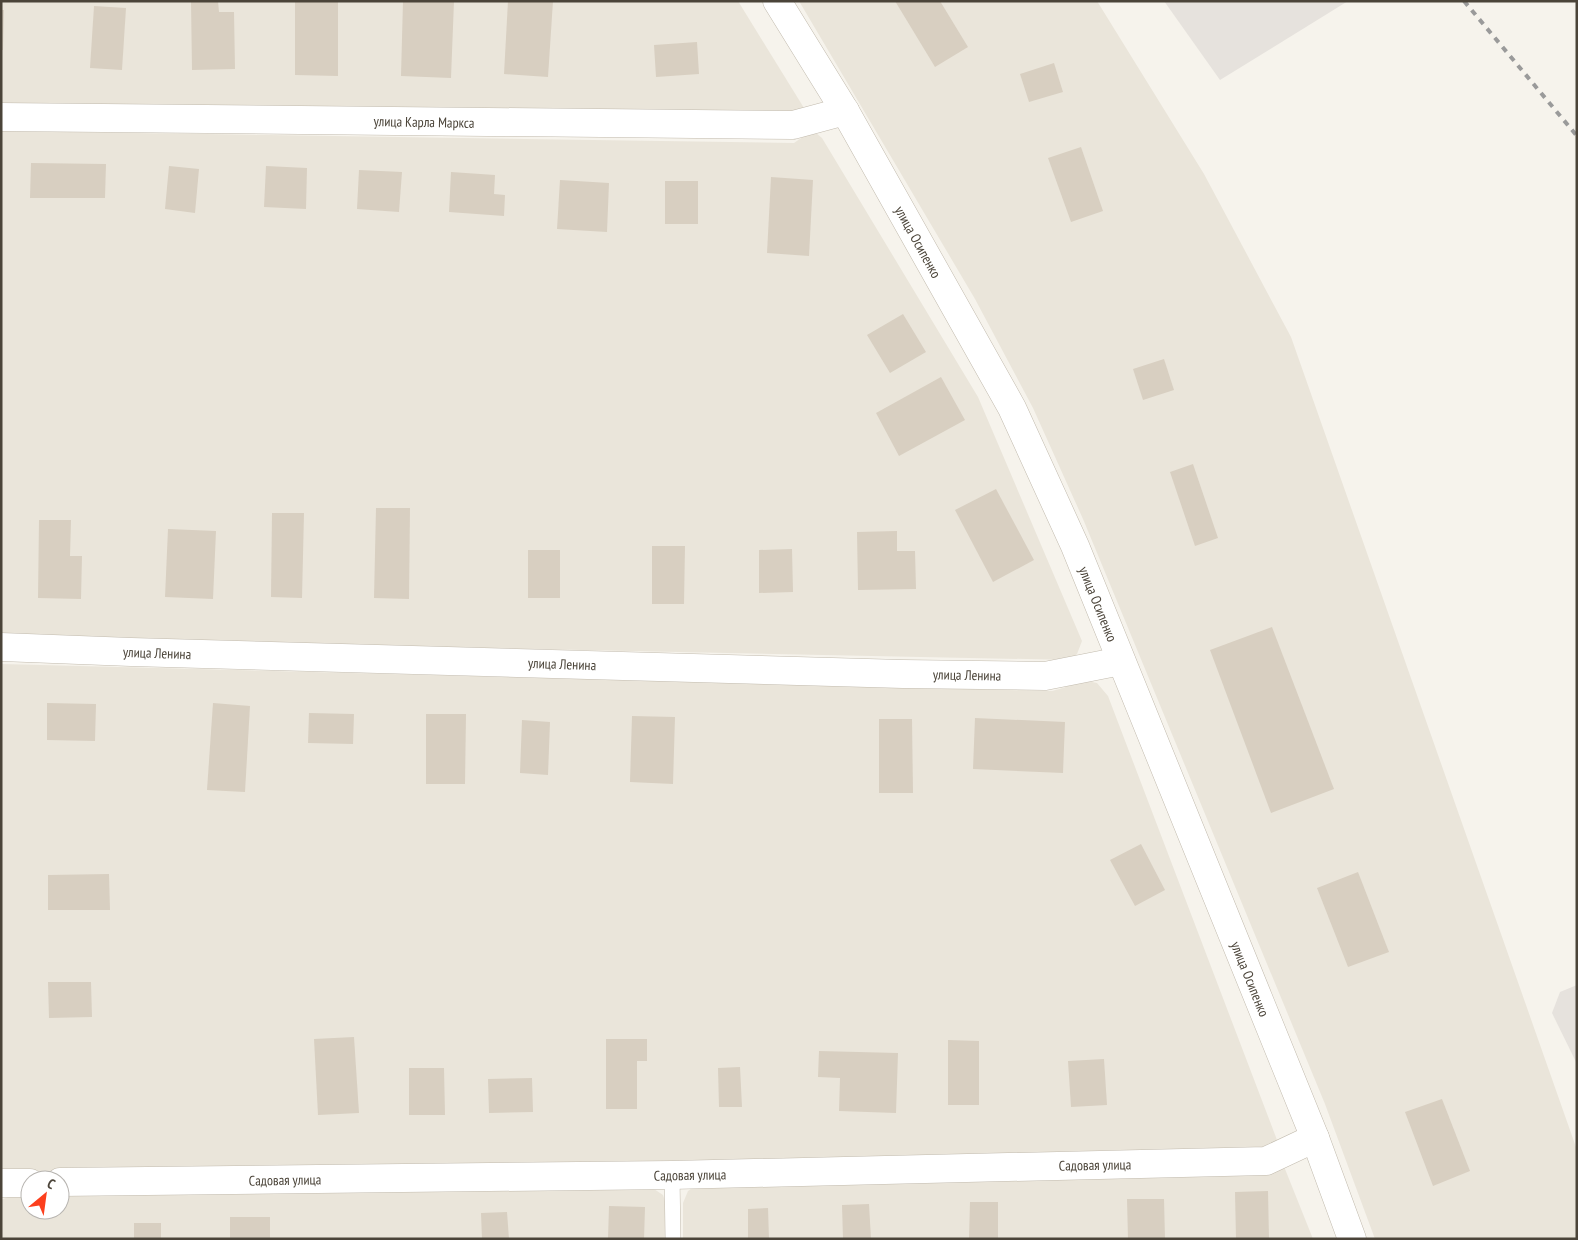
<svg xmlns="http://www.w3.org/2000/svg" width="1578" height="1240" font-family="'PT Sans Narrow',sans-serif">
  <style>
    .residential { fill: #eae5da }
    .industrial { fill: #e6e2dd }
    .building { fill: #d8cfc1 }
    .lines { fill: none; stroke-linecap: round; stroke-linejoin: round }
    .service-casing { stroke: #c2bbae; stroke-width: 16 }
    .minor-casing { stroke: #c2bbae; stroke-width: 29 }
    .tertiary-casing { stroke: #c2bbae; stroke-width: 29 }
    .service { stroke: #fff; stroke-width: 15 }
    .minor { stroke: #fff; stroke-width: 28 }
    .tertiary { stroke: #fff; stroke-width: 28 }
    .rail { stroke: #9a9a9a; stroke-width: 4; stroke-dasharray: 6 6; stroke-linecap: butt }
    .labels { text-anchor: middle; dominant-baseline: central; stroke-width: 4.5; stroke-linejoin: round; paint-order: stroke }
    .street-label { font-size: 14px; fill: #4b4439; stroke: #fff }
  </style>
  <rect width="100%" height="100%" fill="#f6f3ec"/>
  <g class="residential">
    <path d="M1 1H738L804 108 801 114 1 107Z"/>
    <path d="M799 1H1097L1204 174 1291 337 1577 1150V1239H1375L1325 1104 1083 519 1033 408 975 299Z"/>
    <path d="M1 131 794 143 807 134 816 133 822 138 978 397 1082 641 1077 654 1071 660 1 638Z"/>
    <path d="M1 664 1052 691 1063 688 1082 680 1097 683 1108 696 1277 1140 1273 1151 1262 1153 9 1178 1 1174Z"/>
    <path d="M1283 1164 1313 1239H683V1203L688 1191 697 1185Z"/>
    <path d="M651 1187 663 1195 666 1204V1239H1V1200L10 1196H30V1210H60V1196Z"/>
  </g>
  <g class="industrial">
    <path d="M1164 1H1348L1220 80Z"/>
    <path d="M1577 985V1064L1552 1013 1560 992Z"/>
  </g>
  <g class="building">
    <path d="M191 1H218L219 12H234L235 69 192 70Z"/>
    <path d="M295 1H338V76L295 75Z"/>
    <path d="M403 1H454L451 78 401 76Z"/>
    <path d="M508 1H553L548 77 504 74Z"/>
    <path d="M895 1H940L968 47 935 67Z"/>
    <path d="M94 6 126 8 122 70 90 68Z"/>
    <path d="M1 10H4L3 50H1Z"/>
    <path d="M697 42 699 74 656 77 654 45Z"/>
    <path d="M1054 63 1063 92 1029 102 1020 74Z"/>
    <path d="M1081 147 1103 211 1071 222 1048 158Z"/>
    <path d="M31 163 106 164 105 198H30Z"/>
    <path d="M169 166 199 169 195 213 165 209Z"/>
    <path d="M266 166 307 168 306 209 264 207Z"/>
    <path d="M359 170 402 172 399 212 357 209Z"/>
    <path d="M451 172 495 175 494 194 505 195 504 216 449 212Z"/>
    <path d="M771 177 813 180 809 256 767 253Z"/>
    <path d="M560 180 609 183 607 232 557 229Z"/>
    <rect x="665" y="181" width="33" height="43"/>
    <path d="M903 314 926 352 890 373 867 335Z"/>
    <path d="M1164 359 1174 390 1143 400 1133 369Z"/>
    <path d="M941 377 965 420 899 456 876 413Z"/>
    <path d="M1193 464 1218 538 1195 546 1170 472Z"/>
    <path d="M996 489 1034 560 993 582 955 510Z"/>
    <path d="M376 508H410L409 599 374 598Z"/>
    <path d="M272 513H304L302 598 271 597Z"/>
    <path d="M39 520H71L70 556H82L81 599 38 598Z"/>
    <path d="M168 529 216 531 213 599 165 597Z"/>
    <path d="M897 531V551H915L916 589 858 590 857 532Z"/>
    <path d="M652 546H685L684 604H652Z"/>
    <path d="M792 549 793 592 759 593V550Z"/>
    <rect x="528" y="550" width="32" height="48"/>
    <path d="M1272 627 1334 789 1271 813 1210 650Z"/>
    <path d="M47 703 96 704 95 741 47 740Z"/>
    <path d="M213 703 250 706 245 792 207 790Z"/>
    <path d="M309 713 354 714 353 744 308 743Z"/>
    <path d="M426 714H466L465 784H426Z"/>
    <path d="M632 716 675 717 673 784 630 782Z"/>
    <path d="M975 718 1065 722 1063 773 973 769Z"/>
    <path d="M879 719H912L913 793H879Z"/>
    <path d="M522 720 550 722 548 775 520 773Z"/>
    <path d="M1141 844 1165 890 1135 906 1110 860Z"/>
    <path d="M1358 872 1389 952 1348 967 1317 888Z"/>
    <path d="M109 874 110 910H48V875Z"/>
    <path d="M48 982H91L92 1017 49 1018Z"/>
    <path d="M354 1037 359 1113 318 1115 314 1039Z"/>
    <path d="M606 1039H647V1061H637V1109H606Z"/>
    <path d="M948 1040 979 1041V1105H948Z"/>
    <path d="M819 1051 898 1053 896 1113 839 1111 840 1078 818 1077Z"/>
    <path d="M1104 1059 1107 1105 1071 1107 1068 1061Z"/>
    <path d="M740 1067 742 1107H719L718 1068Z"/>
    <path d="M409 1068H444L445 1115H409Z"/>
    <path d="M532 1078 533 1112 489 1113 488 1079Z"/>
    <path d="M1442 1099 1470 1171 1433 1186 1405 1112Z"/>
    <path d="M1268 1191 1269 1239H1236L1235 1192Z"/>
    <path d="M1127 1199H1164L1165 1239H1128Z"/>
    <path d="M970 1202H998V1239H969Z"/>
    <path d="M869 1204 871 1239H843L842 1205Z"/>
    <path d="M609 1206 645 1207 644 1239H608Z"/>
    <path d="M768 1208 769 1239H748V1209Z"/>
    <path d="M507 1212 509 1239H482L481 1213Z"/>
    <rect x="230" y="1217" width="40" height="22"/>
    <rect x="134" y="1223" width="27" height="16"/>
  </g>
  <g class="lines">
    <defs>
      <path id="service" d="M672 1175 673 1239"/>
      <g id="minor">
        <path d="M1 117 793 125 845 111"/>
        <path d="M1 647 131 652 903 674 1045 676 1121 661"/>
        <path d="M60 1182 672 1175 1266 1161 1315 1138"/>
        <path d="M1 1183H30"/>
      </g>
      <path id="tertiary" d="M777 1 845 111 1012 408 1075 546 1315 1138 1352 1239"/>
    </defs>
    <use href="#service" class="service-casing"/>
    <use href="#minor" class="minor-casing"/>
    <use href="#tertiary" class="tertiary-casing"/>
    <use href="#service" class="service"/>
    <use href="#minor" class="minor"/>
    <use href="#tertiary" class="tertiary"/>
    <path class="rail" d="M1464 1 1577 136"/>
  </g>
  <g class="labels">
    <g class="street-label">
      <text transform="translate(424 122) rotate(1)">улица Карла Маркса</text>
      <text transform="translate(918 242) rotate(61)">улица Осипенко</text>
      <text transform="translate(1098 604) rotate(68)">улица Осипенко</text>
      <text transform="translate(157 653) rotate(2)">улица Ленина</text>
      <text transform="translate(562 664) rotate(2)">улица Ленина</text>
      <text transform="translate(967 675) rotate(1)">улица Ленина</text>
      <text transform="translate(1250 979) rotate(68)">улица Осипенко</text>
      <text transform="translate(1095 1165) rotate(-1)">Садовая улица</text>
      <text transform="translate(690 1175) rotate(-1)">Садовая улица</text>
      <text transform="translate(285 1180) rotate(-1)">Садовая улица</text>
    </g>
  </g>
  <rect width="1578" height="1240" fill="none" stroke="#4b4439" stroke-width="5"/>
  <g transform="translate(45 1195) rotate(29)"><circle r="24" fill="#ffffff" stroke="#b7b4b0"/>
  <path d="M0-4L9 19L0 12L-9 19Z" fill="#fc3f1d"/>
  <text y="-8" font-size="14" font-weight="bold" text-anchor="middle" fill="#4b4439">С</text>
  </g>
</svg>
